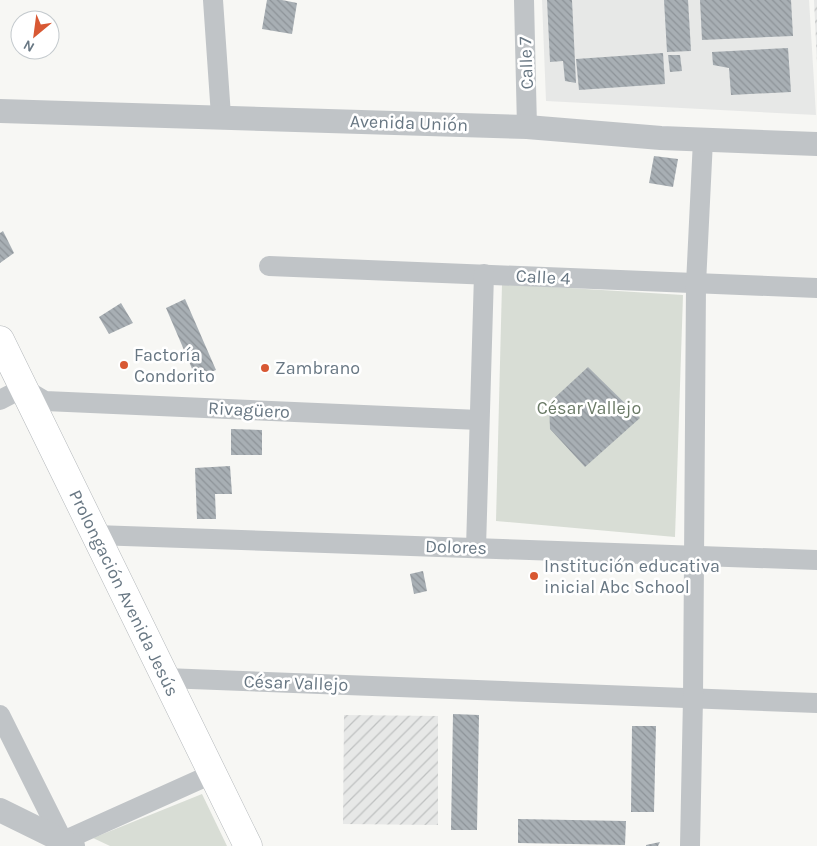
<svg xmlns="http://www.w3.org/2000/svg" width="817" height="846" font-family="Karla,sans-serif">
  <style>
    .built { fill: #e7e8e7 }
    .industrial { fill: url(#industrial-furrows) }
    .park { fill: #d8ddd5 }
    .building { fill: url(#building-back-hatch) }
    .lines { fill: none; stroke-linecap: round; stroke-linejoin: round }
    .primary-casing { stroke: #b4b8bb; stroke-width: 29 }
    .minor { stroke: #c0c4c7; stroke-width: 20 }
    .tertiary { stroke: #c0c4c7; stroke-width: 24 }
    .primary { stroke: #fff; stroke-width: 28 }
    .poi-dot { fill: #d85833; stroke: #fff; stroke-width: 2 }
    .labels { text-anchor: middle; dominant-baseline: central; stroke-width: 5; stroke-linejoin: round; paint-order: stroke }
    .street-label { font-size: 18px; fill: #687783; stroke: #fff }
    .poi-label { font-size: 18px; fill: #687783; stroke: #fff; text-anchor: start }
    .park-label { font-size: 18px; fill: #6a7a66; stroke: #fff }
  </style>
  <defs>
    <pattern id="industrial-furrows" width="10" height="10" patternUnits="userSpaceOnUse" patternTransform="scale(1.25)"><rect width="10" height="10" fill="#e7e8e7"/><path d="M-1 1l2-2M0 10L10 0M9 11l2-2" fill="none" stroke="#bfc1c1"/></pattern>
    <pattern id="building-back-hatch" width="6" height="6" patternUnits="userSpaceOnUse" patternTransform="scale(1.25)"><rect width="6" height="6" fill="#a8afb4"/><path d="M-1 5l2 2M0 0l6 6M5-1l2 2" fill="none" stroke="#8d9398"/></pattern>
  </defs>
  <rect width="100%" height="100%" fill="#f7f7f4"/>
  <path class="built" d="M542 0H809L816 115 546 101Z"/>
  <g class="industrial">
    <path d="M814 0H817V63Z"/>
    <path d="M344 715 438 716V825L343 824Z"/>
  </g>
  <g class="park">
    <path d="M502 284 683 295 675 537 496 521Z"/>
    <path d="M202 794 227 846H110L93 838Z"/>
  </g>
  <g class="building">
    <path d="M267 0H282L297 3 292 34 262 29Z"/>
    <path d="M547 0H572L576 83 565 81 563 61 550 62Z"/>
    <path d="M664 0H688L691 51 667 52Z"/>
    <path d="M700 0H791L793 36 702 40Z"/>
    <path d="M788 48 791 92 731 95 729 68 713 65 712 52Z"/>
    <path d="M663 53 665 84 579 90 576 59Z"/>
    <path d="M668 55H680L682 71 670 72Z"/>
    <path d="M654 156 678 159 673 187 649 183Z"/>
    <path d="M3 231 14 253 0 263V233Z"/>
    <path d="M185 299 216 370 196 378 166 308Z"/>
    <path d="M121 303 133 323 109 334 99 317Z"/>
    <path d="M588 367 640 418 585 467 550 429 549 403Z"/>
    <path d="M231 429 262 430V455H231Z"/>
    <path d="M230 466 232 494H215L216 519H197L195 468Z"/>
    <path d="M423 571 427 591 414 594 410 574Z"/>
    <path d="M453 714 479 715 477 830H451Z"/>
    <path d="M632 726H656L654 812H631Z"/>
    <path d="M518 819 626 821 625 845 518 843Z"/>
    <path d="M660 842 658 846H646V845Z"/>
  </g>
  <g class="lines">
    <defs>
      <path id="primary" d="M0 340 248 846"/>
    </defs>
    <use href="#primary" class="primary-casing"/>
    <g class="minor">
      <path d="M213 0 221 116"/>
      <path d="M524 0 527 127"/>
      <path d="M269 266 817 288"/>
      <path d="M0 400 23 388 45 401 479 420"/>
      <path d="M95 535 817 560"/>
      <path d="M476 548 484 274"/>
      <path d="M165 678 817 703"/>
      <path d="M0 715 63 841 212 774"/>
      <path d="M690 846 693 698 696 284 703 140"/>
    </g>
    <g class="tertiary">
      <path d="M0 111 527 127 661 138 817 144"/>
      <path d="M0 810 73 846"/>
    </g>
    <use href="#primary" class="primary"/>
  </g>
  <g class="poi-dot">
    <circle cx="124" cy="365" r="5"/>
    <circle cx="265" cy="368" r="5"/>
    <circle cx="534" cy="576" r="5"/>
  </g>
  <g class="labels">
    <g class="street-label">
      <text transform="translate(526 63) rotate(-92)">Calle 7</text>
      <text transform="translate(409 123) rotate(2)">Avenida Unión</text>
      <text transform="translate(543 277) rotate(3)">Calle 4</text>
      <text transform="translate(249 410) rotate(3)">Rivagüero</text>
      <text transform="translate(456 547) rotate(2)">Dolores</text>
      <text transform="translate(124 593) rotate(64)">Prolongación Avenida Jesús</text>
      <text transform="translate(296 683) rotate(2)">César Vallejo</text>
    </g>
    <g class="poi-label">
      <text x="134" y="355">Factoría<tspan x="134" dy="21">Condorito</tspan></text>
      <text x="275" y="368">Zambrano</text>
      <text x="544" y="566">Institución educativa<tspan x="544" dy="21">inicial Abc School</tspan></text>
    </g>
    <g class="park-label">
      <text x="589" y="408">César Vallejo</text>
    </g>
  </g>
  <g transform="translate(35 35) rotate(209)"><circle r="24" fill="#ffffff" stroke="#c3c9cd"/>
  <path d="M0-4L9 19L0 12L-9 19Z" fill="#d85833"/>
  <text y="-8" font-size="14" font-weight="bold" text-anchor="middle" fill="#687783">N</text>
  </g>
</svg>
